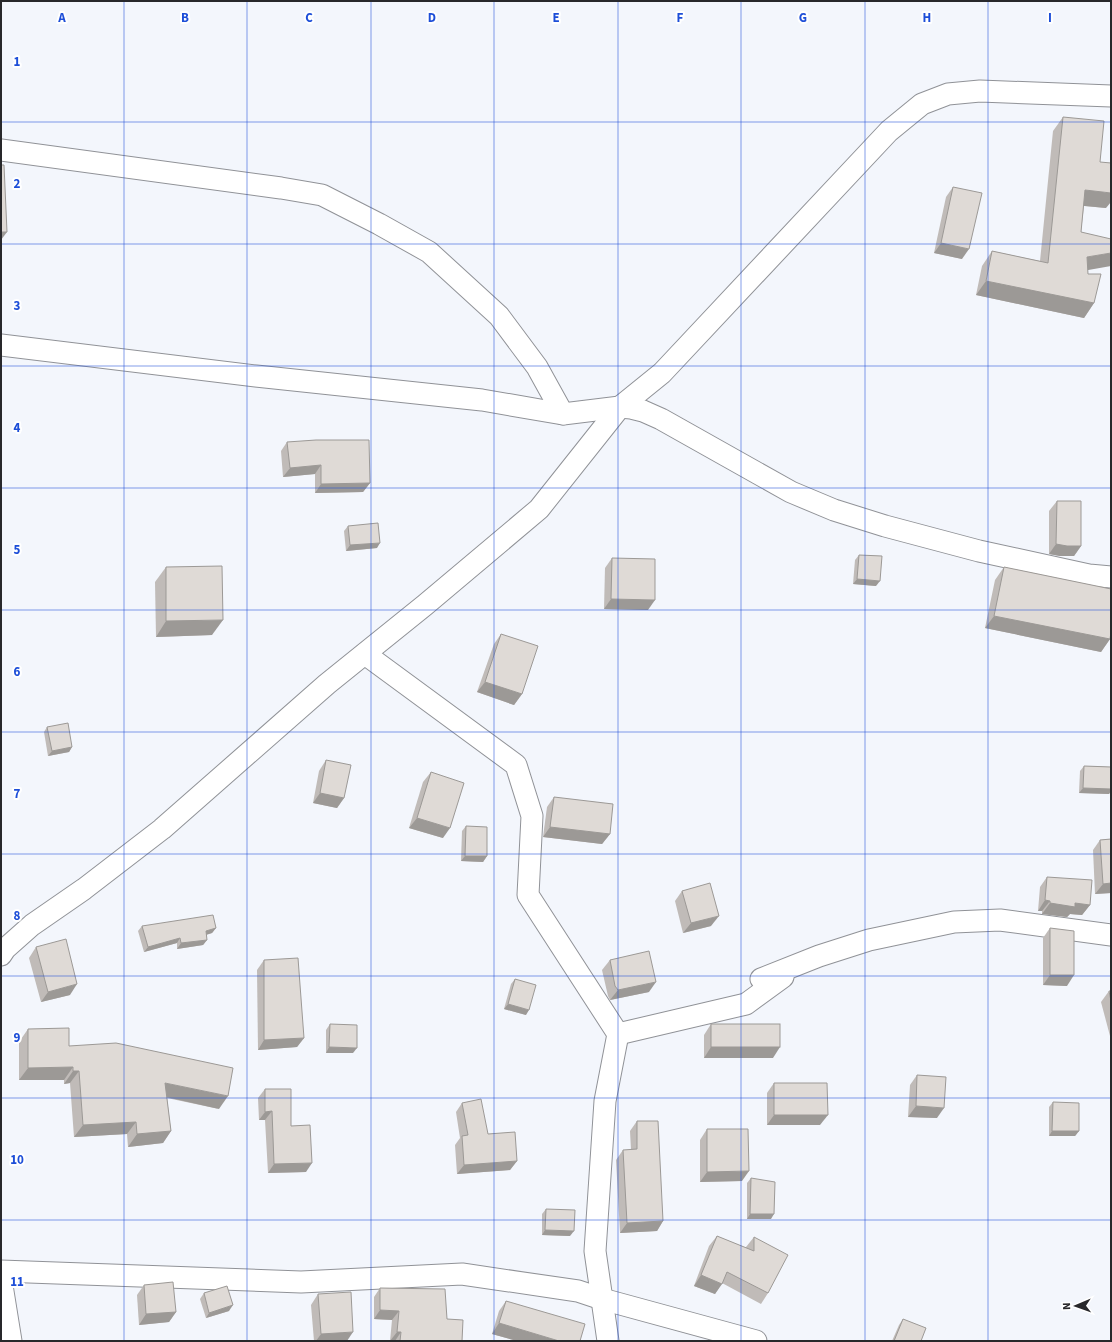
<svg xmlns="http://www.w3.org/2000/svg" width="1112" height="1342" font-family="'Source Sans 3',sans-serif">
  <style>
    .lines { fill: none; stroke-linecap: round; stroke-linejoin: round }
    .minor-casing { stroke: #909297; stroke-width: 23 }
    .minor { stroke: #fff; stroke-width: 21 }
    .wall { fill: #c0bbb8 }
    .shaded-wall { fill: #9c9996 }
    .building { fill: #dfdad6; stroke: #9c9996 }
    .grid { fill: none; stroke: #1d4ed8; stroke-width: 1; stroke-opacity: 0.55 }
    .grid-label { font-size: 13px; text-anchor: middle; font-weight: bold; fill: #1d4ed8; stroke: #fff; stroke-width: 4; stroke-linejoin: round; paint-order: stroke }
  </style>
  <rect width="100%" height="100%" fill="#f3f6fc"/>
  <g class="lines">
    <defs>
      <g id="minor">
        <path d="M1 150 281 188 322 195 379 224 429 252 499 316 537 367 563 414"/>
        <path d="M1 345 256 376 482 400 563 414 620 407 631 408 643 411 661 419 791 492 834 510 885 526 979 551 1089 575 1111 577"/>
        <path d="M365 654 516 765 532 816 528 895 618 1034 605 1101 595 1251 608 1341"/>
        <path d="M1 955 5 949 32 925 84 889 162 829 327 684 425 605 539 509 620 407 662 373 889 131 922 104 948 94 980 91 1111 96"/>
        <path d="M761 979 819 956 869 940 954 922 1000 920 1111 935"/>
        <path d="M618 1034 746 1004 783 977"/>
        <path d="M1 1271 301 1282 462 1274 578 1291 602 1299 756 1341"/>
        <path d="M1 1279 11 1341"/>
      </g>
    </defs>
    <use href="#minor" class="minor-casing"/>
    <use href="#minor" class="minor"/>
  </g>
  <g class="wall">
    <path d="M1063 117 1100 162 1106 208 1084 206 1081 232 1088 274 1094 303 1084 318 976 295 982 266 992 251 1040 261 1053 131Z"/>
    <path d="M953 187 962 259 934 253 946 197Z"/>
    <path d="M287 442 370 483 363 492 315 493V474L283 477 281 451Z"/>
    <path d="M1057 501 1081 546 1074 556H1060L1049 554V511Z"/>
    <path d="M348 526 377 548 346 551 344 531Z"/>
    <path d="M859 555 876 586 853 584 855 560Z"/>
    <path d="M612 558 648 610 604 609 605 568Z"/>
    <path d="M166 567 212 635 156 637 155 582Z"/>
    <path d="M1004 567 1111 589V636H1110V639L1101 652 985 628 995 580Z"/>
    <path d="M501 634 522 694 514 705 477 692 494 644Z"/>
    <path d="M47 727 72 747 69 752 48 756 44 732Z"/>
    <path d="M326 760 344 798 337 808 313 803 319 771Z"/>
    <path d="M1084 766 1111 767V791L1109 794 1079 793 1080 771Z"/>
    <path d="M431 772 443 838 409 828 423 782Z"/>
    <path d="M554 797 610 834 602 844 543 837 547 807Z"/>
    <path d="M466 826 487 856 483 862 461 861 462 831Z"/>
    <path d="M1111 839V893L1095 894 1093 850 1100 840Z"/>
    <path d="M1047 877 1090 905 1082 915 1070 914 1067 917 1042 914V911H1038L1040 887Z"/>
    <path d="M682 891 711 926 683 933 675 901Z"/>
    <path d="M142 926 216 928 212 933 206 935 207 940 203 945 177 949V943L144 952 138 931Z"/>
    <path d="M1050 928 1067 986 1043 985V938Z"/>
    <path d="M36 947 70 995 41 1002 29 958Z"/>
    <path d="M264 960 304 1038 297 1047 258 1050 257 970Z"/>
    <path d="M610 960 649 992 610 1000 608 996 602 970Z"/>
    <path d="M515 979 526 1015 504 1009 511 984Z"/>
    <path d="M1109 991H1111V1036H1110L1101 1002Z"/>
    <path d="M330 1024 353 1053H326V1030Z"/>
    <path d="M711 1024 773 1058H704V1035Z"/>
    <path d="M28 1029 69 1046 219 1109 167 1098 171 1131 163 1143 128 1147 127 1134 74 1137 70 1083 64 1084V1080H19V1042Z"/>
    <path d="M917 1075 937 1118 908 1117 910 1085Z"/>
    <path d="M774 1083 820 1125H767V1093Z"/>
    <path d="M265 1089 291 1126 306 1172 268 1173 265 1120H259L258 1098Z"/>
    <path d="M1053 1102 1079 1131 1075 1136H1049V1107Z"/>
    <path d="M462 1103 488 1134 517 1161 510 1170 457 1174 455 1145 460 1138 456 1112Z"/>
    <path d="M637 1121 663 1221 657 1231 620 1233 616 1160 623 1150H631L630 1131Z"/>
    <path d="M707 1129 742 1181 700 1182V1140Z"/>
    <path d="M751 1178 771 1219H747V1183Z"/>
    <path d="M546 1209 570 1236 542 1235V1214Z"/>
    <path d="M717 1236 746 1248V1247L754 1237 768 1293 761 1304 722 1283 715 1294 694 1286 709 1246Z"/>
    <path d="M144 1285 176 1312 169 1322 139 1325 137 1295Z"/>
    <path d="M380 1288 447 1319 462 1341H390L392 1320 374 1319V1297Z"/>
    <path d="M204 1293 229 1311 206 1318 200 1299Z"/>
    <path d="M318 1294 347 1341H314L311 1305Z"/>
    <path d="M506 1301 580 1341H517L492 1334 499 1311Z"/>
    <path d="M903 1319 921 1341H892L899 1325Z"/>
  </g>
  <g class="shaded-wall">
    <path d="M1085 190 1111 193V202L1106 208 1075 205Z"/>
    <path d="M1 232H7L1 240Z"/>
    <path d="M941 243 969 249 962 259 934 253Z"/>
    <path d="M1111 253V266L1077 272 1087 257Z"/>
    <path d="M986 281 1094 303 1084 318 976 295Z"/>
    <path d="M321 465 315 474 283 477 290 468Z"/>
    <path d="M370 483 363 492 315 493 321 484Z"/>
    <path d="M380 543 377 548 346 551 350 545Z"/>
    <path d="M1056 544 1081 546 1074 556H1060L1049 554Z"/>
    <path d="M857 579 880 581 876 586 853 584Z"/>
    <path d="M611 599 655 600 648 610 604 609Z"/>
    <path d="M994 616 1110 639 1101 652 985 628Z"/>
    <path d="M223 620 212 635 156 637 166 621Z"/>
    <path d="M485 682 522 694 514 705 477 692Z"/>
    <path d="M72 747 69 752 48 756 52 751Z"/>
    <path d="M1083 788 1111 789V791L1109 794 1079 793Z"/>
    <path d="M320 793 344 798 337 808 313 803Z"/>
    <path d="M417 818 450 828 443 838 409 828Z"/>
    <path d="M550 827 610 834 602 844 543 837Z"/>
    <path d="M465 856H487L483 862 461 861Z"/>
    <path d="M1111 883V893L1095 894 1103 884Z"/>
    <path d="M1045 900 1050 901 1042 911H1038Z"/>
    <path d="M1050 903H1075L1090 905 1082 915 1070 914 1067 917 1042 914Z"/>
    <path d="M719 916 711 926 683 933 691 923Z"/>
    <path d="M216 928 212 933 202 936 206 931Z"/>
    <path d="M180 938 177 943 144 952 148 947Z"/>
    <path d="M207 940 203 945 177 949 181 943Z"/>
    <path d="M1050 975H1074L1067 986 1043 985Z"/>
    <path d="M656 982 649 992 610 1000 618 990Z"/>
    <path d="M77 984 70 995 41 1002 48 992Z"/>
    <path d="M508 1004 529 1010 526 1015 504 1009Z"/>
    <path d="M304 1038 297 1047 258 1050 264 1040Z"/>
    <path d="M329 1047 357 1048 353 1053H326Z"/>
    <path d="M711 1047H780L773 1058H704Z"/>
    <path d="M73 1067 64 1080H19L28 1068Z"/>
    <path d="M73 1071H79L70 1083 64 1084Z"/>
    <path d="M165 1083 228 1096 219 1109 157 1095Z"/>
    <path d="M916 1106 944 1108 937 1118 908 1117Z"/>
    <path d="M272 1111 265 1120H259L265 1112Z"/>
    <path d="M774 1115H828L820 1125H767Z"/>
    <path d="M136 1122 127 1134 74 1137 83 1125Z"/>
    <path d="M171 1131 163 1143 128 1147 137 1134Z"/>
    <path d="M1052 1131H1079L1075 1136H1049Z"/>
    <path d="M517 1161 510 1170 457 1174 464 1165Z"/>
    <path d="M312 1163 306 1172 268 1173 274 1164Z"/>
    <path d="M749 1171 742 1181 700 1182 707 1172Z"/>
    <path d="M750 1214H774L771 1219H747Z"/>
    <path d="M663 1221 657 1231 620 1233 627 1223Z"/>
    <path d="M545 1230 574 1231 570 1236 542 1235Z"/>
    <path d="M701 1275 722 1284 715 1294 694 1286Z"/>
    <path d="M233 1305 229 1311 206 1318 209 1313Z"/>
    <path d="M380 1310 399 1311 392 1320 374 1319Z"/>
    <path d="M176 1312 169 1322 139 1325 146 1314Z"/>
    <path d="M499 1323 559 1341H517L492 1334Z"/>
    <path d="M353 1332 347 1341H316L321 1334Z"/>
    <path d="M397 1332H401L395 1341H390Z"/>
  </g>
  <g class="building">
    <path d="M1063 117 1104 121 1100 162 1111 163V193L1085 190 1081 232 1111 239V253L1087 257 1088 274H1101L1094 303 986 281 992 251 1048 263Z"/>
    <path d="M1 165H4L7 232H1Z"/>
    <path d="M953 187 982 193 969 249 941 243Z"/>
    <path d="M316 440H369L370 483 321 484V465L290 468 287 442Z"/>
    <path d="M1057 501H1081V546H1067L1056 544Z"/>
    <path d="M378 523 380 543 350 545 348 526Z"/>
    <path d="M859 555 882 556 880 581 857 579Z"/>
    <path d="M612 558 655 559V600L611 599Z"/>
    <path d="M222 566 223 620 166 621V567Z"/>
    <path d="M1004 567 1111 589V632L1110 639 994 616Z"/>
    <path d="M501 634 538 646 522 694 485 682Z"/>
    <path d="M68 723 72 747 52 751 47 727Z"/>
    <path d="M326 760 351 765 344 798 320 793Z"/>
    <path d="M1084 766 1111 767V789L1083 788Z"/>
    <path d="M431 772 464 783 450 828 417 818Z"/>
    <path d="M554 797 613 804 610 834 550 827Z"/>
    <path d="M466 826 487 827V856H465Z"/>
    <path d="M1111 839V883L1103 884 1100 840Z"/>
    <path d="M1047 877 1092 880 1090 905 1075 903V907L1050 903V901L1045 900Z"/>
    <path d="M710 883 719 916 691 923 682 891Z"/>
    <path d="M213 915 216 928 206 931 207 940 181 943 180 938 148 947 142 926Z"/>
    <path d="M1050 928 1074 931V975H1050Z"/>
    <path d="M66 939 77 984 48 992 36 947Z"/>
    <path d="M649 951 656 982 618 990 615 986 610 960Z"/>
    <path d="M298 958 304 1038 264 1040V960Z"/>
    <path d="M515 979 536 985 529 1010 508 1004Z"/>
    <path d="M1109 991H1111V1001Z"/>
    <path d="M330 1024 357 1025V1048L329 1047Z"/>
    <rect x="711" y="1024" width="69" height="23"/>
    <path d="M69 1028V1046L116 1043 233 1068 228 1096 165 1083 171 1131 137 1134 136 1122 83 1125 79 1071H73V1067L28 1068V1029Z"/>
    <path d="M917 1075 946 1077 944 1108 916 1106Z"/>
    <path d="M774 1083H827L828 1115H774Z"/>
    <path d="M265 1089H291V1126L310 1125 312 1163 274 1164 272 1111 265 1112Z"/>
    <path d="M481 1099 488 1134 515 1132 517 1161 464 1165 462 1136 468 1135 462 1103Z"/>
    <path d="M1053 1102 1079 1103V1131H1052Z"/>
    <path d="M637 1121H658L663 1221 627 1223 623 1150 637 1149Z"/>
    <path d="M707 1129H748L749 1171 707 1172Z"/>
    <path d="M751 1178 775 1182 774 1214H750Z"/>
    <path d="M546 1209 575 1210 574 1231 545 1230Z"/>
    <path d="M717 1236 754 1251V1237L788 1255 768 1293 727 1272 722 1284 701 1275Z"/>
    <path d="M173 1282 176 1312 146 1314 144 1285Z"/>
    <path d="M227 1286 233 1305 209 1313 204 1293Z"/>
    <path d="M380 1288 445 1289 447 1319 463 1320 462 1341H400L401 1332H397L399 1311 380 1310Z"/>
    <path d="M351 1292 353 1332 321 1334 318 1294Z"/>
    <path d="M506 1301 585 1324 580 1341H559L499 1323Z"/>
    <path d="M903 1319 926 1328 921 1341H894Z"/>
  </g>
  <path class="grid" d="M124 1V1341M247 1V1341M371 1V1341M494 1V1341M618 1V1341M741 1V1341M865 1V1341M988 1V1341M1 122H1111M1 244H1111M1 366H1111M1 488H1111M1 610H1111M1 732H1111M1 854H1111M1 976H1111M1 1098H1111M1 1220H1111"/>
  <g class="grid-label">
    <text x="62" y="22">A</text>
    <text x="185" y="22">B</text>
    <text x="309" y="22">C</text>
    <text x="432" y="22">D</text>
    <text x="556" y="22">E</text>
    <text x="680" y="22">F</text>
    <text x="803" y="22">G</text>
    <text x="927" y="22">H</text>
    <text x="1050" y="22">I</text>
    <text x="17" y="66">1</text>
    <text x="17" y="188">2</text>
    <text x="17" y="310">3</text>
    <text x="17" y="432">4</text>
    <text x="17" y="554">5</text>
    <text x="17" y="676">6</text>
    <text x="17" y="798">7</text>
    <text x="17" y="920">8</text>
    <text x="17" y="1042">9</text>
    <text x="17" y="1164">10</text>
    <text x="17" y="1286">11</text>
  </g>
  <rect width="1112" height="1342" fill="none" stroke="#28282b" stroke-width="4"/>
  <g transform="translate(1076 1306) rotate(268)" stroke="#ffffff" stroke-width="3" paint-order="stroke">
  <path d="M0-3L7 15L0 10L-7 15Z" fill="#28282b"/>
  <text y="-6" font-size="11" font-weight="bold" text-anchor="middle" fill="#28282b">N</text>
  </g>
</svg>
